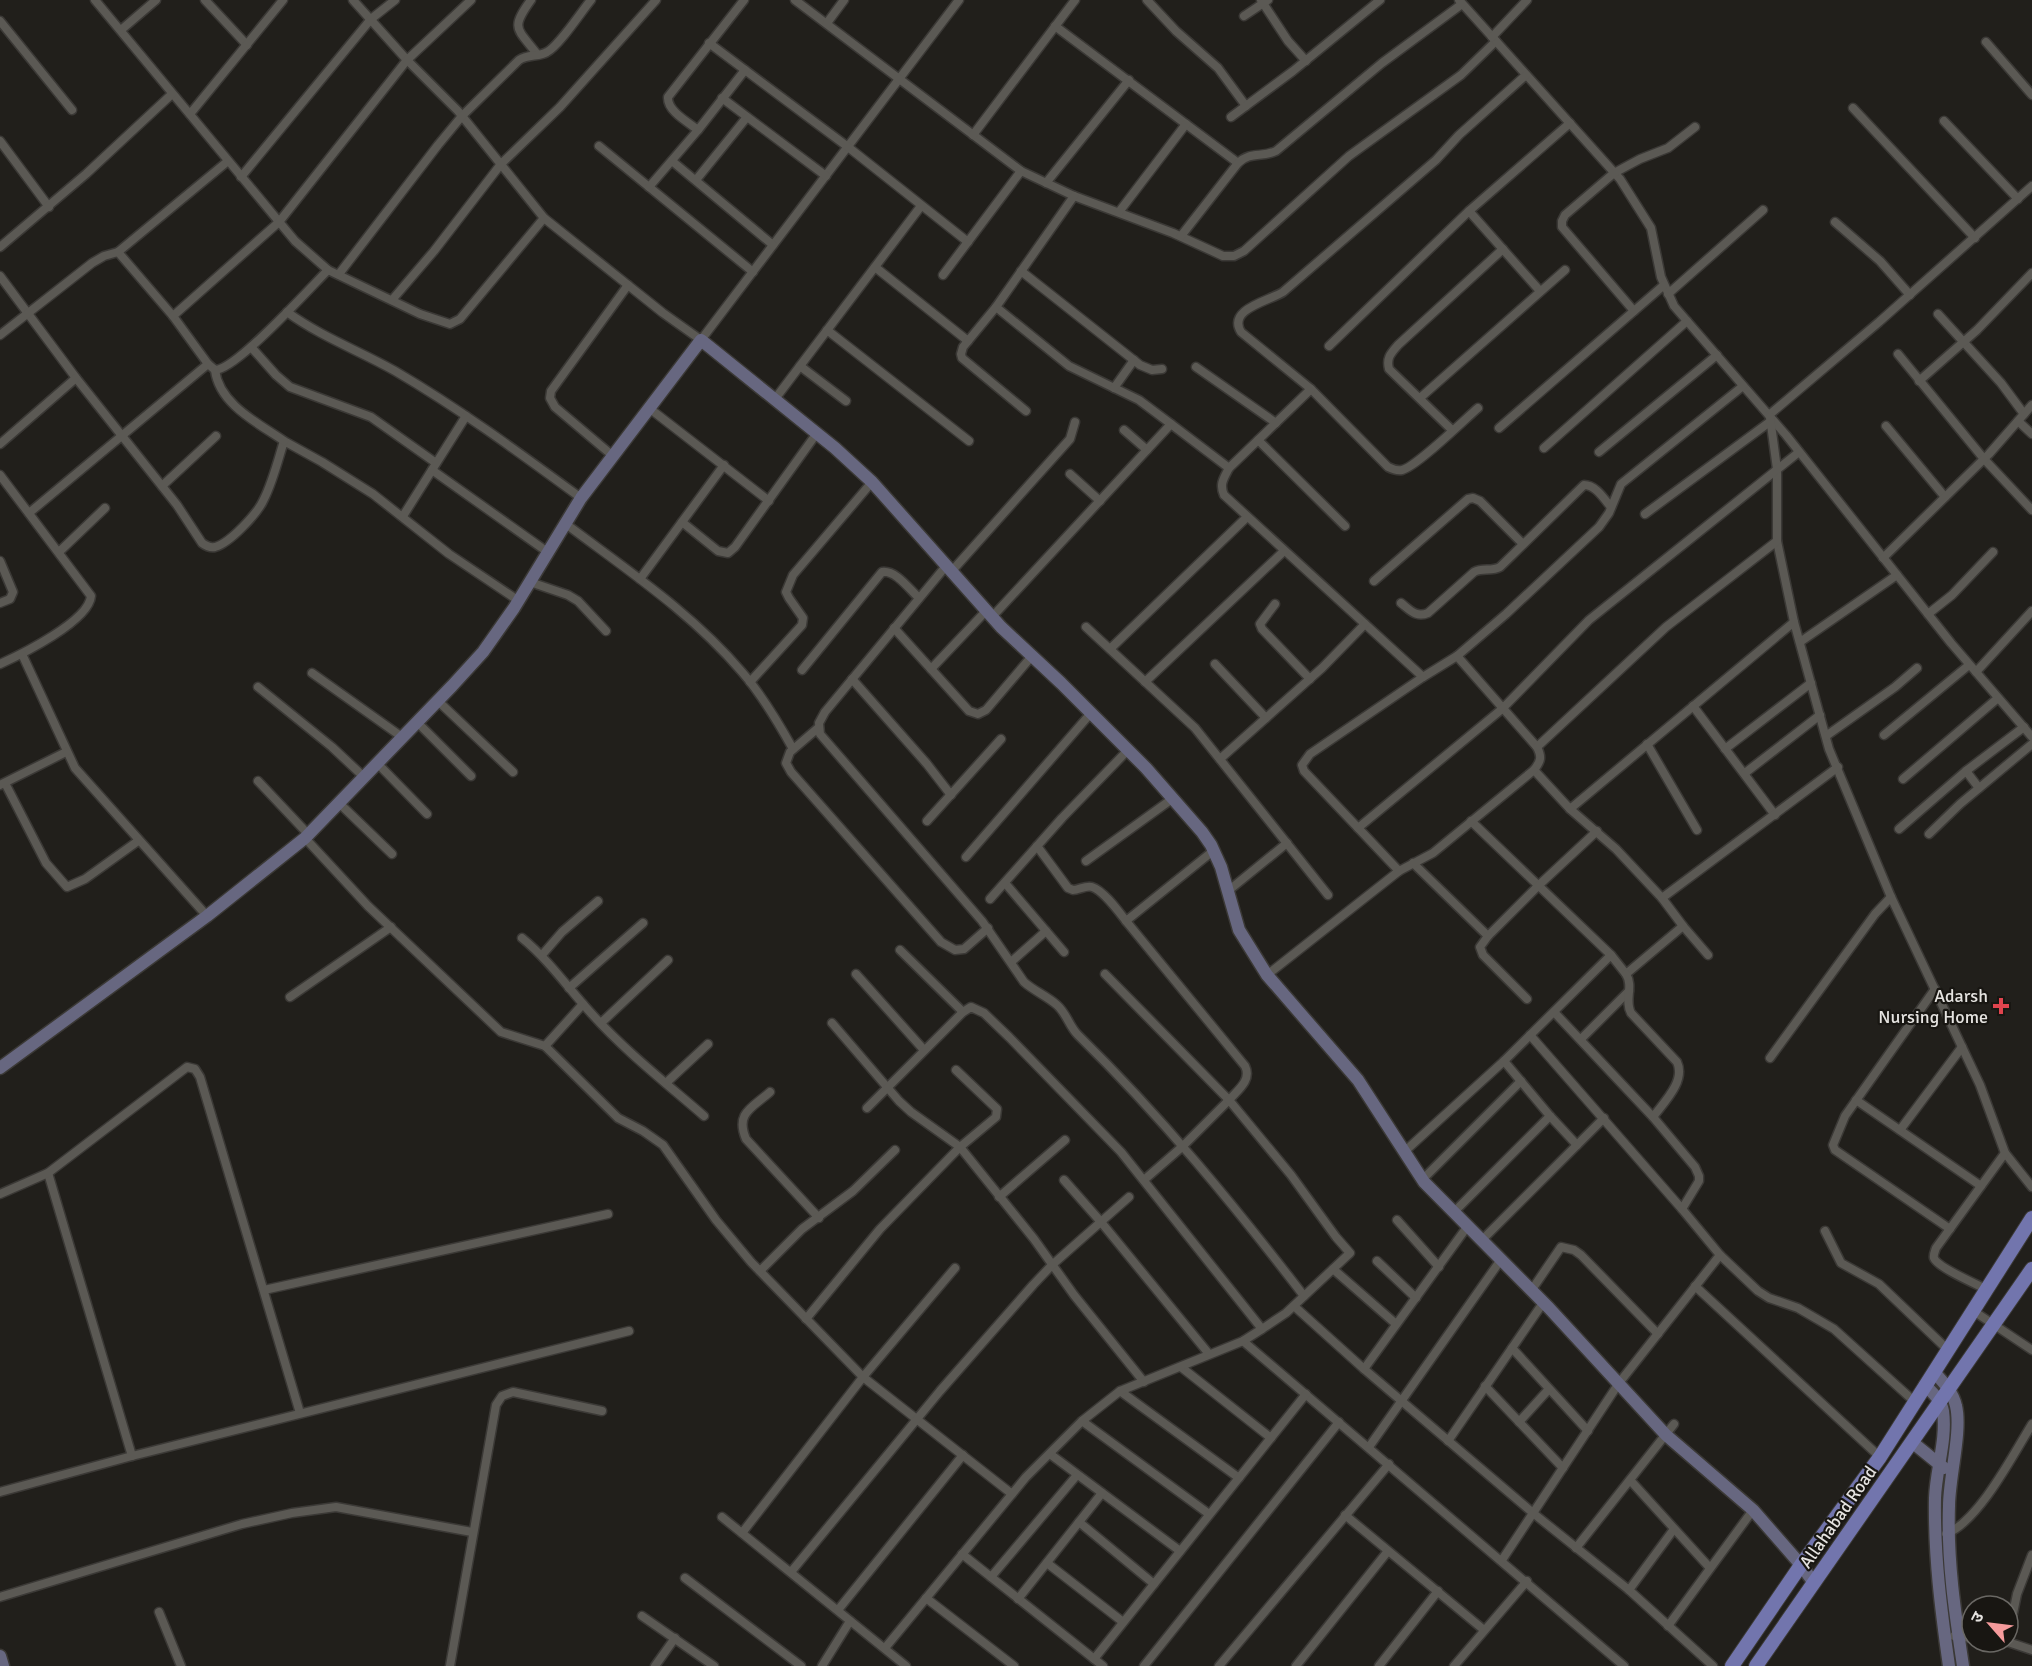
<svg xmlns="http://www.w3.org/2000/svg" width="2032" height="1666" font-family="Signika,'Noto Sans Devanagari',sans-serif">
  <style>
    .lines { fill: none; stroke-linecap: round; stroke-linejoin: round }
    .street-casing { stroke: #3b3936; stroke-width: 11 }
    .secondary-casing { stroke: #3b3936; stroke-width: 15 }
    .primary-casing { stroke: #3b3936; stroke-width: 16 }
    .street { stroke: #5b5954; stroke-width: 8 }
    .secondary { stroke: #676780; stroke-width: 12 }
    .primary { stroke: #7275ad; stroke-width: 14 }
    .health-dot { fill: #e0444e; stroke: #181612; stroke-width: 2 }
    .labels { text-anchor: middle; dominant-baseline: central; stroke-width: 4.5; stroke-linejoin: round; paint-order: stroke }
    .poi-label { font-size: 18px; fill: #e5e3e0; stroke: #181612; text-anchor: end }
    .street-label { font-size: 18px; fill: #e5e3e0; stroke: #181612 }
  </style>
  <rect width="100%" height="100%" fill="#211f1b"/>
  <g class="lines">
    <defs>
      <g id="street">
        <path d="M95 0 295 241 328 270 420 314 450 324 460 319 544 218"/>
        <path d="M205 0 247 45"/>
        <path d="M353 0 407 60 458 111 544 218 663 313 701 340 959 0"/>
        <path d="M531 0C510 29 517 28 537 54"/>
        <path d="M795 0 1021 171 1074 196 1173 233 1223 256H1234L1244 251 1349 156 1461 75 1496 41"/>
        <path d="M1147 0 1176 31 1218 68 1246 106"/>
        <path d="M1261 0 1288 41 1306 61"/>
        <path d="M1459 0 1620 179 1651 228 1661 277 1674 306 1786 435 1951 643 2032 737"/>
        <path d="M1244 16 1268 0"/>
        <path d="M0 21 72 110"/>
        <path d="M827 23 844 0"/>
        <path d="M1055 26 1238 163"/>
        <path d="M121 30 156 0"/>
        <path d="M1492 37 1527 0"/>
        <path d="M1986 42 2032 95"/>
        <path d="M709 43 848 147 968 242"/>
        <path d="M722 98 826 176"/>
        <path d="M1853 108 1975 238"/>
        <path d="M190 114 283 0"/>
        <path d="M1231 117 1293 71 1380 0"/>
        <path d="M1944 121 2018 199"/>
        <path d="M698 130C688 122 667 111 668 97L744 0"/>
        <path d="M973 135 1075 0"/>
        <path d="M0 141 49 207"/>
        <path d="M599 146 753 272"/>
        <path d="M672 161 773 245"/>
        <path d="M241 177 371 19 395 0"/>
        <path d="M696 180 747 117"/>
        <path d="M1046 183 1129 80"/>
        <path d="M649 187 698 130 745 70"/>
        <path d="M1074 196 996 307 1069 366 1139 400 1171 424"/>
        <path d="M1469 211 1540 291"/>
        <path d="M1119 212 1186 124"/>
        <path d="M1835 222 1880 261 1910 295"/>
        <path d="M1181 236 1238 163C1251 151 1261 158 1276 151L1382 63 1462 4"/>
        <path d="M0 247 86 174 172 94"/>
        <path d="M118 252 173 316 208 364 215 370C236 370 309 289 328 270"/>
        <path d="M875 267 968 341"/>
        <path d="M1021 271 1140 365 1152 370 1162 369"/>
        <path d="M339 274 438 145 462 116 519 60C528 54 539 57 547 52 559 46 581 12 591 0"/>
        <path d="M943 275 1021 171"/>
        <path d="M0 276 76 378 177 505 202 543C206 546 210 548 215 547 230 543 258 513 264 499 273 481 278 460 284 441L322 462 373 494 449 554 519 601"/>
        <path d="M1668 294 1763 210"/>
        <path d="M392 300 434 251 501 164 560 107 656 0"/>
        <path d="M996 307 963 347 961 354 962 358 1026 411"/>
        <path d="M1634 311 1562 227V221L1565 215 1614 173 1640 159 1668 148 1695 127"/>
        <path d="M287 312C323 338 358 350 395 371 460 409 521 454 581 498"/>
        <path d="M1938 314 2001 383 2024 414"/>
        <path d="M173 316 279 222 407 60 471 0"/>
        <path d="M827 330 969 441"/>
        <path d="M0 335 92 263 104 256 118 252 228 161"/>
        <path d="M1329 346 1469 211 1570 123"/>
        <path d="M251 347 276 375 290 387 371 417 436 463"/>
        <path d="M1898 354 1984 459 2032 510"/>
        <path d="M800 366 846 401"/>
        <path d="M1196 367 1276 423"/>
        <path d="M215 370C219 404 258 423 284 441"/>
        <path d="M1919 381 1977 330 2032 273"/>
        <path d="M1114 388 1134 360"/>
        <path d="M1311 389 1388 467C1392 469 1397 471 1402 470 1416 467 1464 420 1478 408"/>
        <path d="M1420 398 1565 270"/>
        <path d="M775 399 921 206"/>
        <path d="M649 408 769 501"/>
        <path d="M1769 415 1879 322 2032 186"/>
        <path d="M2018 421 2032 434"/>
        <path d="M1886 426 1945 497"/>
        <path d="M1499 428 1664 285"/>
        <path d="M1124 430 1147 450"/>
        <path d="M1452 430 1389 369C1386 358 1391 353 1398 345L1503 249"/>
        <path d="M1258 440 1345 526"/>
        <path d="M0 444 76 378"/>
        <path d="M1544 448 1687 321"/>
        <path d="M1599 452 1717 355"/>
        <path d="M613 456 555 407 550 398 551 391 628 285"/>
        <path d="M1229 468 1311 389 1241 332C1227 309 1269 301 1283 292L1436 160 1459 135 1526 75"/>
        <path d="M432 470 549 553"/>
        <path d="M1070 474 1100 501"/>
        <path d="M0 475 91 596C89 621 22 654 0 664"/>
        <path d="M162 486 216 436"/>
        <path d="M29 513 208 364"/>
        <path d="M1645 514 1771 421"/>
        <path d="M403 516 466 416"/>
        <path d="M682 522 718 551 728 553 735 547 817 433"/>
        <path d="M566 524C627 570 692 613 742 672 762 695 778 722 793 749"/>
        <path d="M1777 541 1794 622"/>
        <path d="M59 552 105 508"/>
        <path d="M1883 558 1989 454 2032 405"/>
        <path d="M0 561 13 592 10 599 0 603"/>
        <path d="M946 566 825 712 819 723 820 734 982 921 1024 982C1034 991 1047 996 1057 1005 1067 1014 1069 1026 1078 1035 1161 1116 1234 1205 1304 1296"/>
        <path d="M951 572 1070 439 1075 422"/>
        <path d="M640 579 724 465"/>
        <path d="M1374 581 1468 499 1473 498 1480 501 1523 544"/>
        <path d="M530 582 568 595 578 601 606 631"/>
        <path d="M1401 603C1410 610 1416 618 1428 613L1474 572C1483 567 1491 572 1500 567L1584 485C1596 485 1604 499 1611 507"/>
        <path d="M1275 604 1260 624 1262 629 1310 679"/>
        <path d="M1928 614 1952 595 1993 552"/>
        <path d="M992 617 1171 424 1229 468C1224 478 1219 484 1224 495L1423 677 1457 656 1537 747C1542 757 1541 761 1534 770L1570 809 1794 622 1829 749 1891 897"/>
        <path d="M1086 627 1195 728 1328 895"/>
        <path d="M894 628 969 711 978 714 986 710 1032 656"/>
        <path d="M1800 642 1897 575"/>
        <path d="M1110 649 1247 517"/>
        <path d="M22 654 75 768 207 916"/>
        <path d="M1457 656 1506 614 1599 527 1609 513 1621 484 1743 386"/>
        <path d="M1215 664 1266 718"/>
        <path d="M931 669 986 611"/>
        <path d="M802 670 882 572C896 570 909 589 919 598"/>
        <path d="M1976 672 2032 611"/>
        <path d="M312 673 402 737"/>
        <path d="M852 679 927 764 951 795"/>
        <path d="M750 682 802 625 803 618 789 598 786 592 793 575 872 482"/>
        <path d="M1145 682 1284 551"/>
        <path d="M258 687 332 747 364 777"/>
        <path d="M438 701 513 772"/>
        <path d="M1693 706 1775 815"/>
        <path d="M417 722 471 776"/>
        <path d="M818 728 790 752 786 763 791 772 941 942 955 950 964 949 988 928"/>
        <path d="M1884 735 1969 665"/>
        <path d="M1826 736 1895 687 1917 668"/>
        <path d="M1647 744 1697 830"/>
        <path d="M1537 747 1666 627 1777 541V469L1770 417"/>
        <path d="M1725 749 1811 683"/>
        <path d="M1220 759 1322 668 1365 624"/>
        <path d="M377 763 427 814"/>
        <path d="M1966 771 1979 788"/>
        <path d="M1745 773 1820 715"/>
        <path d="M1903 779 1998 698"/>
        <path d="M258 781 308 834"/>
        <path d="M5 783 46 863 67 887 85 879 138 841"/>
        <path d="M0 785 66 752"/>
        <path d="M339 803 392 854"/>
        <path d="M1570 809 1616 849 1662 898"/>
        <path d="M927 821 1001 739"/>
        <path d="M1471 821 1611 955"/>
        <path d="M1358 828 1502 709 1589 620 1799 452"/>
        <path d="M1899 829 1966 771 2024 727"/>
        <path d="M1929 834 1960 804 2032 744"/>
        <path d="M305 838 368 906 501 1032 545 1046 618 1118 643 1131 663 1145 716 1220 751 1262 863 1377 1012 1494"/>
        <path d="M1037 846 1068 888 1073 890C1079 890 1086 885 1092 887 1103 890 1119 912 1126 921L1213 851"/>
        <path d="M966 857 1091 713"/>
        <path d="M1086 861 1172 799"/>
        <path d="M1413 863 1488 936 1539 885 1597 831"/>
        <path d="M1399 871 1304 771 1302 765 1310 754 1423 677"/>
        <path d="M1005 883 1064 952"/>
        <path d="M1228 891 1287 843"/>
        <path d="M990 899 1062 818 1128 750"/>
        <path d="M1683 926 1708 955"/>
        <path d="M1488 936 1480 947 1483 955 1527 999"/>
        <path d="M522 938C549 960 568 988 591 1013 625 1051 666 1083 704 1116"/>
        <path d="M900 950 963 1012"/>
        <path d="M542 955 562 932 598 901"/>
        <path d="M1011 962 1046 931"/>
        <path d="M856 974 924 1050"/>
        <path d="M1105 974 1229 1100 1183 1146 1144 1180"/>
        <path d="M1267 975 1399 871 1433 853 1534 770"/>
        <path d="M569 988 643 923"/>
        <path d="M1935 989 1845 1116 1833 1145 1835 1150 1950 1229"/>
        <path d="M290 997 391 927"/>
        <path d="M1554 1012 1653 1117"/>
        <path d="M601 1023 668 960"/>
        <path d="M832 1023 899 1101 911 1112 960 1147 1034 1239 1074 1295 1144 1382"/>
        <path d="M1530 1035 1682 1209"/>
        <path d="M1581 1039 1629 991"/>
        <path d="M545 1046 583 1004"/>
        <path d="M1770 1058 1875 914 1891 897 1980 1085 2005 1153 2032 1187"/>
        <path d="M666 1083 708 1044"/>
        <path d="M770 1092C752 1108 735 1113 746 1139L819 1218"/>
        <path d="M1856 1100 1981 1186"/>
        <path d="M867 1108 963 1012 971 1007 984 1013 1009 1037 1121 1152 1262 1329"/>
        <path d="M1550 1116 1577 1145"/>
        <path d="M1900 1130 1962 1047"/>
        <path d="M1404 1152 1504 1061"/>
        <path d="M48 1173 132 1456"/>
        <path d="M1064 1180 1101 1222 1209 1354"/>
        <path d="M1422 1180 1521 1081"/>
        <path d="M0 1194 48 1173 187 1067 195 1069 200 1077 300 1413"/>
        <path d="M999 1197 1065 1140"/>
        <path d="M1453 1213 1550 1116 1504 1061 1611 955 1626 974 1683 926 1662 898 1838 767"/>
        <path d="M1397 1220 1439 1267"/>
        <path d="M1825 1231 1841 1263 1879 1284 1947 1349"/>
        <path d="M1481 1241 1604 1118"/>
        <path d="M1720 1255 1758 1291 1769 1298 1798 1308 1834 1329 1915 1402"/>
        <path d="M1377 1261 1416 1298"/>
        <path d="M1333 1269 1396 1324"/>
        <path d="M760 1271 802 1229 853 1191 895 1150"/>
        <path d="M1695 1286 1880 1457"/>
        <path d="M1986 1289C1976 1284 1937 1267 1934 1258 1933 1255 1935 1251 1936 1248L2005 1153"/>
        <path d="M264 1290 608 1214"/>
        <path d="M1531 1291 1561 1247 1574 1250 1581 1255 1658 1334"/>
        <path d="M1294 1306 1364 1369 1533 1513 1629 1590 1713 1666"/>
        <path d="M1972 1310 2032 1350"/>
        <path d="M806 1319 880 1229 960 1147 996 1117 997 1109 956 1070"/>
        <path d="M1243 1341 1624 1666"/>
        <path d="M1512 1348 1588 1431"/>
        <path d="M1181 1367 1271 1438"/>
        <path d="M1364 1369 1467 1227"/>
        <path d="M1485 1386 1563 1468"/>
        <path d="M1120 1391 1239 1478"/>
        <path d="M1082 1421 1209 1514"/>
        <path d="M1519 1422 1549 1389"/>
        <path d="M1448 1441 1543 1303"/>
        <path d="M1369 1447 1500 1261"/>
        <path d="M1050 1454 1180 1551"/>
        <path d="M1630 1480 1710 1568"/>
        <path d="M0 1492 132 1456 629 1331"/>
        <path d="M1345 1515 1484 1630"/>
        <path d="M722 1517 906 1666"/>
        <path d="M1079 1522 1154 1584"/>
        <path d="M742 1533 863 1377 955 1268"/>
        <path d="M1946 1534C1979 1521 2013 1455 2032 1424"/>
        <path d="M1576 1548 1674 1424"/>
        <path d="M962 1554 1103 1666"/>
        <path d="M1502 1560 1619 1383 1720 1255 1682 1209 1699 1181V1176L1695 1167 1653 1117C1664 1102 1686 1081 1677 1062L1631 1013C1624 1000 1634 987 1626 974"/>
        <path d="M1047 1563 1123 1622"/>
        <path d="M791 1572 940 1391 1033 1285 1052 1265 1129 1197"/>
        <path d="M991 1577 1077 1475"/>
        <path d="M685 1578 801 1666"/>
        <path d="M1629 1590 1674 1529"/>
        <path d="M0 1597 242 1524 292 1513 336 1507 472 1532"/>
        <path d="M926 1598 1014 1666"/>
        <path d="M1018 1599 1102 1493"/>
        <path d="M838 1610 963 1455"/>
        <path d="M159 1612 181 1666"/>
        <path d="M642 1616 714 1666"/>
        <path d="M1668 1626 1753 1510"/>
        <path d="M1954 1636 1972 1638"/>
        <path d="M2008 1638 2017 1594 2032 1555"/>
        <path d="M2008 1642 2032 1650"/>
        <path d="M885 1648 1026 1477 1082 1421 1120 1391 1243 1341 1262 1329 1286 1313 1350 1253 1336 1237 1291 1175 1229 1100C1238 1090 1252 1080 1245 1066L1126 921"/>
        <path d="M1094 1659 1306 1394"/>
        <path d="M450 1666 496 1405 502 1396 513 1392 602 1411"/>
        <path d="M655 1666 675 1638"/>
        <path d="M822 1666 850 1621"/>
        <path d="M1144 1666 1339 1422"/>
        <path d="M1219 1666 1389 1464"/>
        <path d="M1296 1666 1388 1551"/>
        <path d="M1379 1666 1438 1591"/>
        <path d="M1454 1666 1527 1581"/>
      </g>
      <g id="secondary">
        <path d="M0 1068 207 916 305 838 452 686 483 652 514 608 581 498 701 340 835 448 872 482 1001 627 1061 683 1146 768 1202 832 1211 845 1221 867 1239 930 1267 975 1358 1080 1424 1182 1549 1308 1666 1435 1753 1510 1801 1565 1814 1583"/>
        <path d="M1934 1372C1943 1382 1953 1392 1956 1406 1962 1431 1949 1478 1949 1506 1947 1560 1955 1613 1963 1666"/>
        <path d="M1925 1385C1933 1393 1941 1400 1943 1411 1947 1440 1936 1469 1935 1498 1934 1555 1941 1610 1949 1666"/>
        <path d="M1912 1442 1944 1468"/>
        <path d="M0 1656 3 1666"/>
      </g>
      <g id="primary">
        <path d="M1732 1666 1801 1565 1880 1457 2032 1218"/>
        <path d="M1756 1666 2032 1269"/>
      </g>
    </defs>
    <use href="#street" class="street-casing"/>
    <use href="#secondary" class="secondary-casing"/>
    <use href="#primary" class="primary-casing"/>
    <use href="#street" class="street"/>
    <use href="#secondary" class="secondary"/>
    <use href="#primary" class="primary"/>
  </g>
  <path class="health-dot" d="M1998 997h6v6h6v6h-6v6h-6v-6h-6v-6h6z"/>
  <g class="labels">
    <g class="poi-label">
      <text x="1988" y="996">Adarsh<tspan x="1988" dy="21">Nursing Home</tspan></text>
    </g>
    <g class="street-label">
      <text transform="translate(1838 1517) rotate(-55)">Allahabad Road</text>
    </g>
  </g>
  <g transform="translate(1990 1624) rotate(298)"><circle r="28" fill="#181612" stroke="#6a6864" stroke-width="1.5"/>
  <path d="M0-4.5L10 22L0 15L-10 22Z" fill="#f59b9c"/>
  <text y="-9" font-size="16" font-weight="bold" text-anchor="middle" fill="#e5e3e0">उ</text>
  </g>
</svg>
